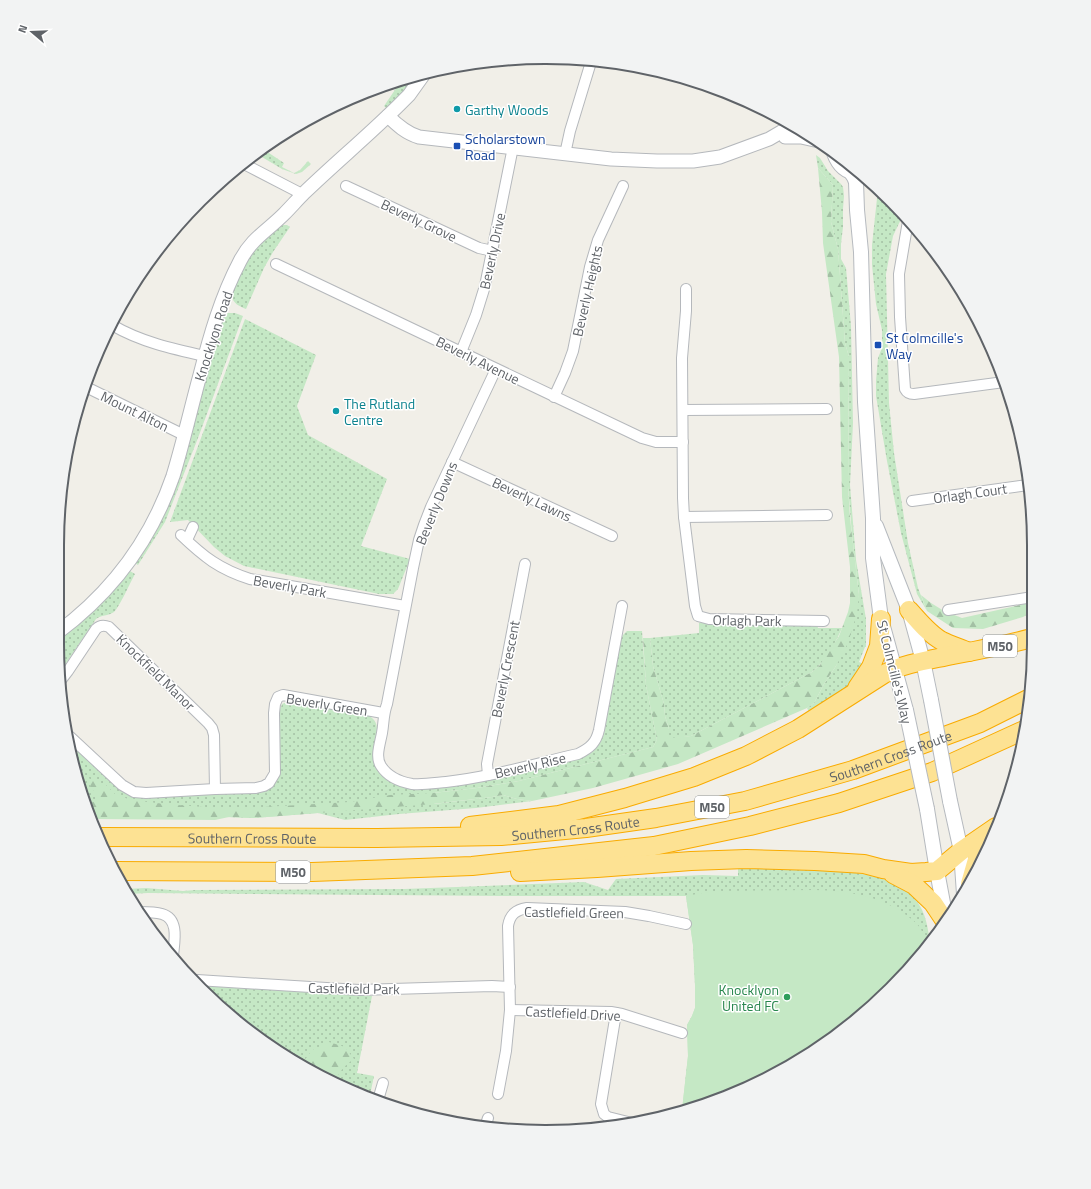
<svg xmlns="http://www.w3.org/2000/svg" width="1091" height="1189" font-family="'Titillium Web',sans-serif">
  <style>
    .grass { fill: url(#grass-dots) }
    .forest { fill: url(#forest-firs) }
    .green { fill: #c5e8c5 }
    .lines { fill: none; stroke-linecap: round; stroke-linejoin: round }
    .minor-casing { stroke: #b5b8bc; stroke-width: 12 }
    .tertiary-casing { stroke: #b5b8bc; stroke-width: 15 }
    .secondary-casing { stroke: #b6babf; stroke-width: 16 }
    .motorway-casing { stroke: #f9ab00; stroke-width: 20 }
    .minor { stroke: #fff; stroke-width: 10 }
    .tertiary { stroke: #fff; stroke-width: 13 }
    .secondary { stroke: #fff; stroke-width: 14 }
    .motorway { stroke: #fde293; stroke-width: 18 }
    .secondary-bridge-casing { stroke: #b6babf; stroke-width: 16; stroke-linecap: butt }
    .secondary-bridge { stroke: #fff; stroke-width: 14 }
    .culture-dot { fill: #0f9aa8; stroke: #fff; stroke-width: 1.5 }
    .transit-dot { fill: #1a4fb4; stroke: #fff; stroke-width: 1.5 }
    .leisure-dot { fill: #2e9e5b; stroke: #fff; stroke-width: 1.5 }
    .labels { text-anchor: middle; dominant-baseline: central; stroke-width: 3; stroke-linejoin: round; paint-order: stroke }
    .shield { fill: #fff; stroke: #8f9295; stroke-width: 1 }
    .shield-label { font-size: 13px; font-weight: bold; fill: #5f6368 }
    .culture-label { font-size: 14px; fill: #0d838f; stroke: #fff; text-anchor: start }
    .transit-label { font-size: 14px; fill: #164399; stroke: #fff; text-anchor: start }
    .street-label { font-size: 14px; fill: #5f6368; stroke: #fff }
    .leisure-label { font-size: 14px; fill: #27864d; stroke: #fff; text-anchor: end }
    .rim { fill: none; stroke: #5f6368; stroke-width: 2 }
  </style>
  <defs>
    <pattern id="grass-dots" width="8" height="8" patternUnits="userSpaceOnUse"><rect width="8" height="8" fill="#c5e8c5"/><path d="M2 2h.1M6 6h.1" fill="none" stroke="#a3c0a4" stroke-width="1.8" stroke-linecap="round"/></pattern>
    <pattern id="forest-firs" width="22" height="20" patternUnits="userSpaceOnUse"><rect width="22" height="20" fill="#c5e8c5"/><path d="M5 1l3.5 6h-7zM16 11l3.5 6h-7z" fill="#a3c0a4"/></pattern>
  </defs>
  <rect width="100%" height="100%" fill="#f1efe8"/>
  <g class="grass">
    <path d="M414 77 402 93 386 108 384 106 401 81Z"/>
    <path d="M266 151 284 163 282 167 294 173 300 170 308 161 311 164 302 172 296 174 282 169 262 157Z"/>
    <path d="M816 155 820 158 828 171 841 184 843 187 844 196 843 209V227L841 244V259L846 268 851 326 853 423 850 485 856 560 866 619V647H865L859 662 866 665 852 684 809 712 807 708 814 703 824 684 836 666 859 595 852 535 848 486 849 357 845 343 838 249 831 222 833 185 818 168Z"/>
    <path d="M878 189 891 200 903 215 893 236 886 274 889 403 894 453 908 543 918 588 927 611 917 594 901 533 887 461 876 396V381L878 358 882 348V330L876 304 872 265V245Z"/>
    <path d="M283 225H287L290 227 273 252 264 268 246 309C239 306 233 304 231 294L248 256 277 227H280Z"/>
    <path d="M228 313H235L243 316 198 438 165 522 138 565 135 563 154 534 160 522 223 317Z"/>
    <path d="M245 319 316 355 297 406 308 435 387 479 361 546 410 559 398 589 393 594H379L244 566 225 556 214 547 188 520 170 522Z"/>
    <path d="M130 571 135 574C131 581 119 608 114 612 108 616 101 615 96 619L60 672 57 639 78 625 106 599Z"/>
    <path d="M699 623 817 625 818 628H842C835 644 826 661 812 672L691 736 669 739V729L665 716 664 704 653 666 650 638 699 633Z"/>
    <path d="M627 631H642L646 685 657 740 653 747 519 781 477 788 433 793 434 804 492 797 503 795 517 799 532 801 476 808 399 814 345 820 318 813 253 818 91 812 69 747 73 746 140 797 259 793C270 790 276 784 280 773L279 713 282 704 289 701 365 714C385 722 374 736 373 752 373 756 374 761 375 765L428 788 471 784 581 758C594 753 599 747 604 734L621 639 623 635Z"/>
    <path d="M738 868C796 869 859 864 912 890L910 894C925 908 927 922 930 942L913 966 843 1031 733 1095 682 1110 688 1056 687 1025 692 1016 695 1008V985L693 945 686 896H503L148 893 129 894 125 889 146 888 183 891 195 890 404 889 584 882 608 890 616 879 703 875 738 876Z"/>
    <path d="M203 986 372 996 357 1073 374 1076 370 1095 374 1098 330 1082 248 1031Z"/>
  </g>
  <g class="forest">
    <path d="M818 168 833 185 831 222 838 249 845 343 849 357 848 486 850 518 859 595 857 613 848 643 836 666 824 684 814 703 807 708 678 764 593 788 532 801 517 799 503 795 492 797 433 804 253 818 229 817 215 820 94 819 87 801 94 802 99 800 85 777 106 785 115 794 131 800 165 804 228 809 264 807 350 802 390 795 433 793 477 788 519 781 653 747 657 740 646 685 643 638H650L653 666 664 704 665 716 669 729V738L691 736 812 672 820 665 839 636 848 612 850 603V567L842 497 839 357 823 243 822 212Z"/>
    <path d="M921 595 931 603 944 611 962 618 1033 602 1032 612 1023 617 983 629 953 628 927 611Z"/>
    <path d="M329 1042 345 1047 354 1059C344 1066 338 1072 335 1084L330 1082 302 1064 312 1050Z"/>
  </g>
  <path class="green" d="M815 890C849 891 883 896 910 918 914 921 921 927 922 932 924 937 923 945 924 950L913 966 843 1031 733 1095 682 1110 688 1056 687 1025 692 1016 695 1008V985L693 945 686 896 713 891Z"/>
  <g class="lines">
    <defs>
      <g id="minor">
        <path d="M565 154 570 131 591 62"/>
        <path d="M244 164 302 194"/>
        <path d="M346 186 479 248 493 251"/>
        <path d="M908 221 899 274 900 317 905 389C907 393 909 394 914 394L1004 382"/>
        <path d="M276 264 642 438 656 442H683"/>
        <path d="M686 289V311L682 358 683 498 684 517 695 606 698 616 709 619 824 621"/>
        <path d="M112 325C141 342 173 349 205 356"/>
        <path d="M461 352 476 315 485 286 513 147"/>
        <path d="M496 369 431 507 424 525 419 540 413 568 387 704C383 715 384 722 382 733 380 744 375 757 381 766 388 777 401 782 412 784 423 785 435 783 446 782 491 777 534 764 578 754 590 748 596 743 599 730L622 606"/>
        <path d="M86 387 184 435"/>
        <path d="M554 397 565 373 573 351 590 267 598 240 623 186"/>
        <path d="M683 410 827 409"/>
        <path d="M452 462 612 536"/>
        <path d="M912 501 1028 485"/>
        <path d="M684 517 827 515"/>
        <path d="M181 535C204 557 219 569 250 579L405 606"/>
        <path d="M187 540 193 527"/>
        <path d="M948 610 1033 597"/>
        <path d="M61 680 68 671 96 629C100 625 104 625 109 627L208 723 212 728 214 735 215 789"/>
        <path d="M66 733 122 785 134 792 146 793 215 789 256 788 264 786 269 783 275 773 274 713 275 704 278 697 283 695 383 713"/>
        <path d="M488 775 487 764 525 564"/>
        <path d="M140 912C147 912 155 912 162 914 180 919 174 943 173 956"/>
        <path d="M197 980 359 990 492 986 510 987"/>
        <path d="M510 1010 611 1012 622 1014 682 1033"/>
        <path d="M616 1013 601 1104 604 1114 608 1117 632 1123"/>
        <path d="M498 1094 506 1051 510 1010 508 926C510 914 516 910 527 908L625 912 649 916 686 924"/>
        <path d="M378 1100 383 1083"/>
        <path d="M486 1124 488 1118"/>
      </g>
      <g id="tertiary">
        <path d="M388 116C397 125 406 133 419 137L611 159 657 161H693L720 157 769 139 781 132 790 129H798"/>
        <path d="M785 137H801L819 141"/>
        <path d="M57 633C111 593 151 540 173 476 183 443 191 408 200 375 210 336 221 297 240 261 251 239 267 231 284 214 291 207 297 200 304 193 335 163 369 135 400 104L409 95 424 74"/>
      </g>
      <g id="secondary">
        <path d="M834 153C838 164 845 172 857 173"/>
        <path d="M850 171 854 177 856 182 857 210 861 252 865 402 873 518V558L881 619 906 710"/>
        <path d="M876 526 909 610 923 661 931 700"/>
        <path d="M950 801 961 851 964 894"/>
        <path d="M927 809 937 871 946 919"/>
      </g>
      <g id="motorway">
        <path d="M909 610C919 621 929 634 942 641 950 645 960 648 969 652"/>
        <path d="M857 688 871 667 879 646 881 619"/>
        <path d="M470 826 559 815 625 798 694 777 746 756 798 729 884 674C905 663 930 660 953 655 979 650 1005 645 1032 638"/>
        <path id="s1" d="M100 837 377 838 501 836 586 828 656 818 745 801 853 770 980 723 1030 698"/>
        <path d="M115 871 312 872 472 866 654 846 750 826 839 803 932 772 1024 730"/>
        <path d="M520 872 597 868 691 861 746 859 815 861 864 864 883 869 911 873 926 872 937 871 961 851 996 827"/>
        <path d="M893 874 914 885 933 903 945 921"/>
        <path d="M970 884 978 856 990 841"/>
      </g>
    </defs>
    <use href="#minor" class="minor-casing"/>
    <use href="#tertiary" class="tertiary-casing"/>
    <use href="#secondary" class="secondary-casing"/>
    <use href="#motorway" class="motorway-casing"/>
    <use href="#minor" class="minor"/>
    <use href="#tertiary" class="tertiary"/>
    <use href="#secondary" class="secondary"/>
    <use href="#motorway" class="motorway"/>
    <defs>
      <g id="secondary-bridge">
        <path d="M931 700 950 801"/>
        <path d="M906 710 927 809"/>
      </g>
    </defs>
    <use href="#secondary-bridge" class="secondary-bridge-casing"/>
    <use href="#secondary-bridge" class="secondary-bridge"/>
  </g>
  <g class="culture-dot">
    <circle cx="457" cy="109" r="4"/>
    <circle cx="336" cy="411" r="4"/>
  </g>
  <g class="transit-dot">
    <rect x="453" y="142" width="8" height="8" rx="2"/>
    <rect x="874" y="341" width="8" height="8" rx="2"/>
  </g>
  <circle class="leisure-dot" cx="787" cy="997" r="4"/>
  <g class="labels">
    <g class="shield">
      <rect x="983" y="635" width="34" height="22" rx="3"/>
      <rect x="695" y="796" width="34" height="22" rx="3"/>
      <rect x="276" y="861" width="34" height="22" rx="3"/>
    </g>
    <g class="shield-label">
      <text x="1000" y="646">M50</text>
      <text x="712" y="807">M50</text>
      <text x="293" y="872">M50</text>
    </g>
    <g class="culture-label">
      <text x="465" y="109">Garthy Woods</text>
      <text x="344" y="403">The Rutland<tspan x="344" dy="16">Centre</tspan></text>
    </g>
    <g class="transit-label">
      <text x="465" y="138">Scholarstown<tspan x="465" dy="16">Road</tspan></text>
      <text x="886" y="337">St Colmcille's<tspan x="886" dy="16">Way</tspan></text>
    </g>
    <g class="street-label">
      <text transform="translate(419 220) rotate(25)">Beverly Grove</text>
      <text transform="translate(492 251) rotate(-78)">Beverly Drive</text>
      <text transform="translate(587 291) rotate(-77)">Beverly Heights</text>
      <text transform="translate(213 336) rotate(-72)">Knocklyon Road</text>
      <text transform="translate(478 360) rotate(26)">Beverly Avenue</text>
      <text transform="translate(135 411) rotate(26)">Mount Alton</text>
      <text transform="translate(970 493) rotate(-8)">Orlagh Court</text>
      <text transform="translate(532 499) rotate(25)">Beverly Lawns</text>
      <text transform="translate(436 503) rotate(-68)">Beverly Downs</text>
      <text transform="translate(290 586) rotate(10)">Beverly Park</text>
      <text transform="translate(747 620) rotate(1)">Orlagh Park</text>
      <text transform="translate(505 669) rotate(-79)">Beverly Crescent</text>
      <text transform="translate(156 672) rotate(44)">Knockfield Manor</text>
      <text transform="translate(895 672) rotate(76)">St Colmcille's Way</text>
      <text transform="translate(327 704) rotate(9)">Beverly Green</text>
      <text stroke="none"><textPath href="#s1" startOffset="800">Southern Cross Route</textPath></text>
      <text transform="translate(530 765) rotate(-13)">Beverly Rise</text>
      <text stroke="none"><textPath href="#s1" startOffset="476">Southern Cross Route</textPath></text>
      <text stroke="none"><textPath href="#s1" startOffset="152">Southern Cross Route</textPath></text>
      <text transform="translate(574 912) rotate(1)">Castlefield Green</text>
      <text transform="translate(354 988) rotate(1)">Castlefield Park</text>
      <text transform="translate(573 1013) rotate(3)">Castlefield Drive</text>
    </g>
    <g class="leisure-label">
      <text x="779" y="989">Knocklyon<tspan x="779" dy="16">United FC</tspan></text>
    </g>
  </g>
  <path d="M0 0H1091V1189H0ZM545 64H546A481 481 0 0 1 1027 545V644A481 481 0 0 1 546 1125H545A481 481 0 0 1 64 644V545A481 481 0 0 1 545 64Z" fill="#f2f3f3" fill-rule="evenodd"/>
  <path class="rim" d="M545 64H546A481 481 0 0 1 1027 545V644A481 481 0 0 1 546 1125H545A481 481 0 0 1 64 644V545A481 481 0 0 1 545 64Z"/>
  <g transform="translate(32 32) rotate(289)" stroke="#ffffff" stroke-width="3" paint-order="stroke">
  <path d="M0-3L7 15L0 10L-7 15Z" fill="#5f6368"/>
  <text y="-6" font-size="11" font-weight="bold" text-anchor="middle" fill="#5f6368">N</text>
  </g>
</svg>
